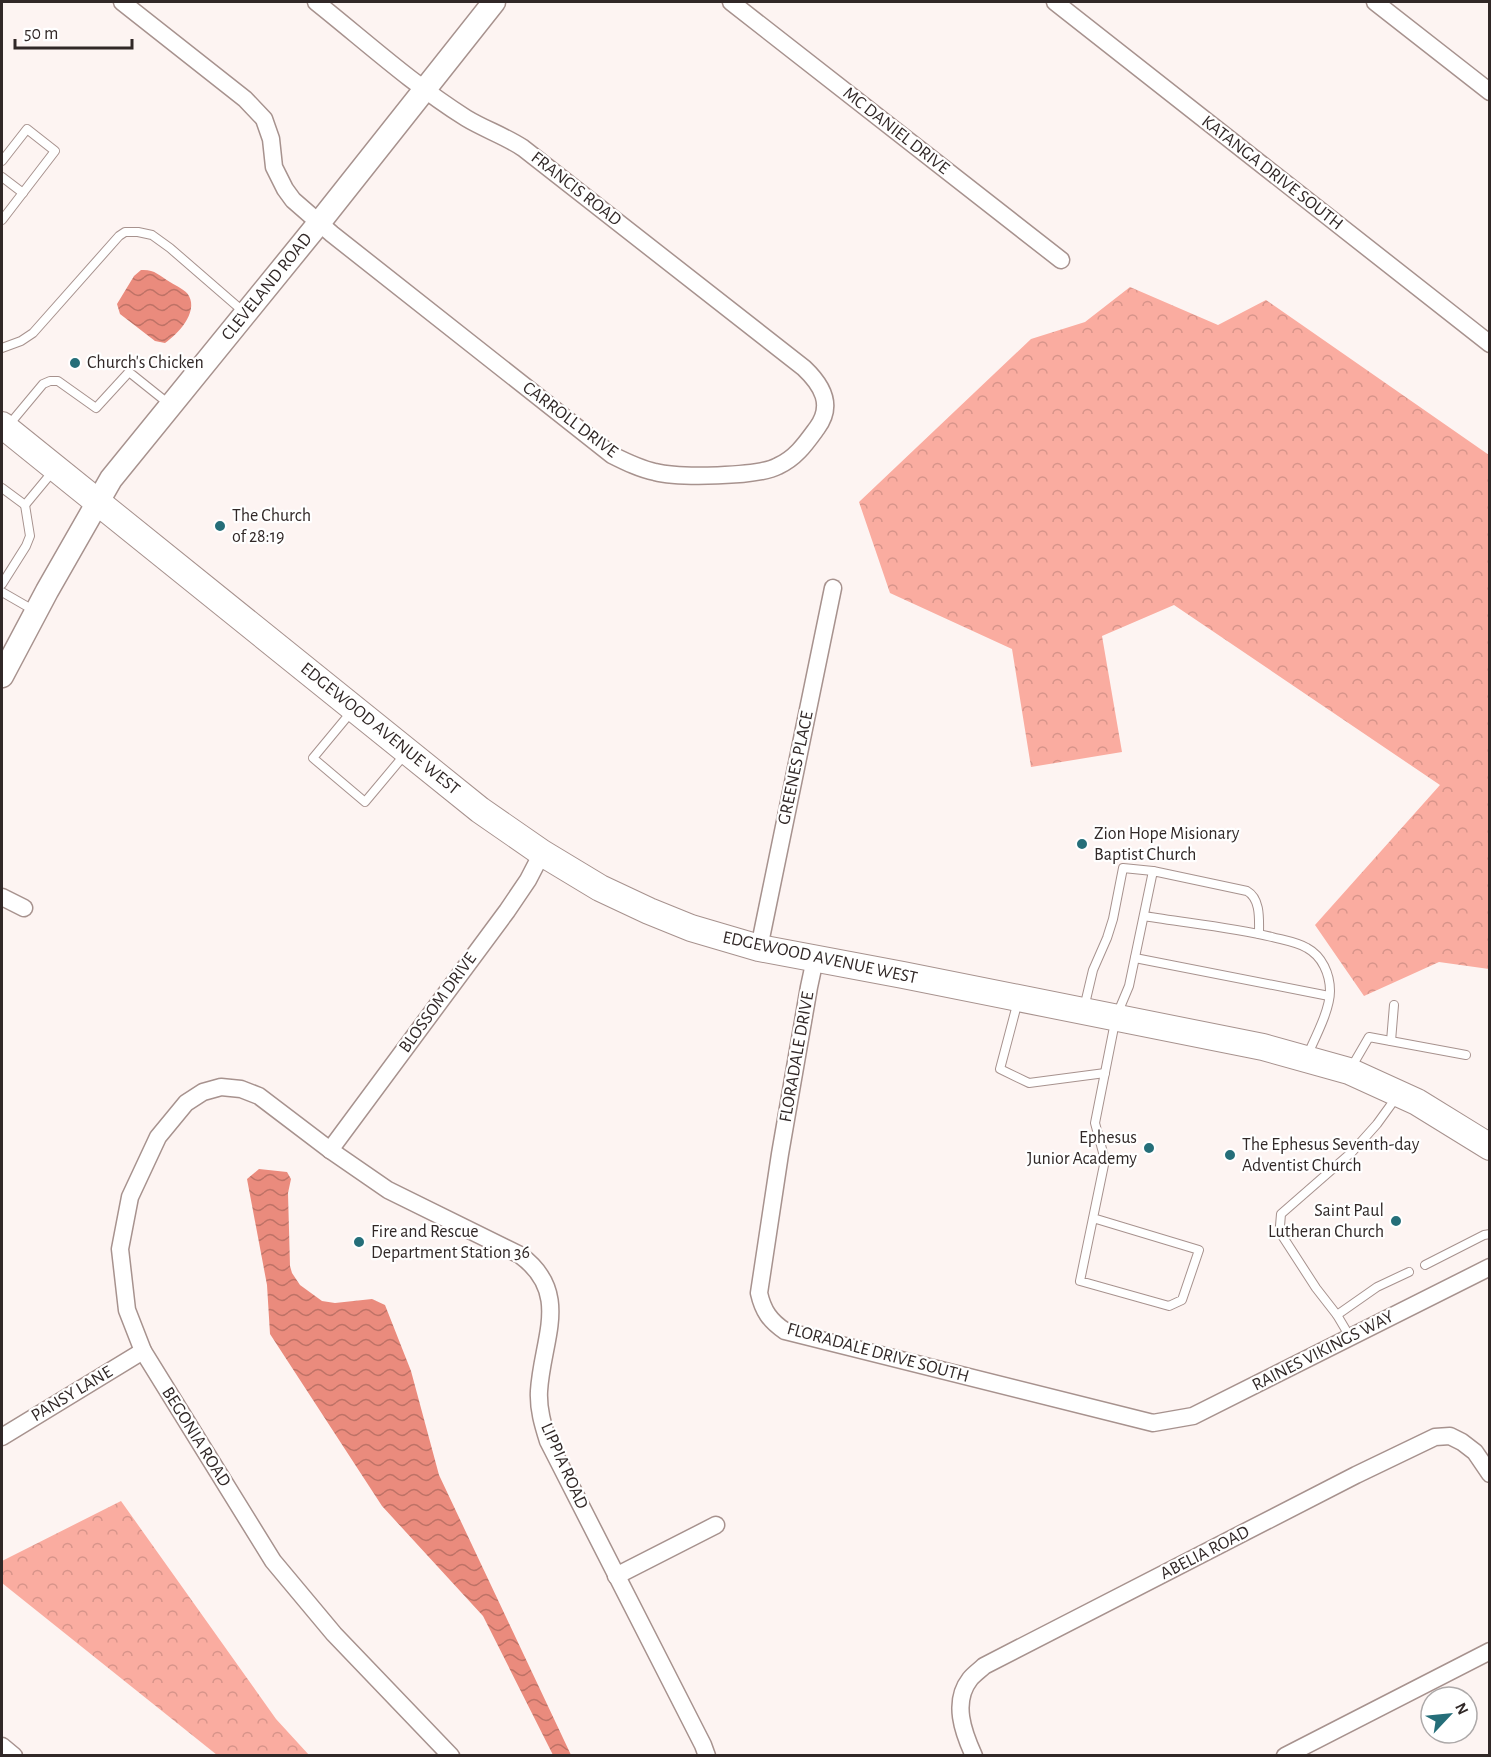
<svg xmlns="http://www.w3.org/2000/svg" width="1491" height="1757" font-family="'Alegreya Sans',sans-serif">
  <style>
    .forest { fill: url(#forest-crowns) }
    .water { fill: url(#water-waves) }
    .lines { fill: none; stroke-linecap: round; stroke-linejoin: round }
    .lane-casing { stroke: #a7928e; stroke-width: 10 }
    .street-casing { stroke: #a7928e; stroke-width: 19 }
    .secondary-casing { stroke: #a7928e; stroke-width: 25 }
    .primary-casing { stroke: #a7928e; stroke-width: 28 }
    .lane { stroke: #fff; stroke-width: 8 }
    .street { stroke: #fff; stroke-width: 16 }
    .secondary { stroke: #fff; stroke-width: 22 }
    .primary { stroke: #fff; stroke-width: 26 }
    .poi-dot { fill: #256e79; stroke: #fff; stroke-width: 2 }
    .labels { text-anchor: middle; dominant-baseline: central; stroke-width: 4.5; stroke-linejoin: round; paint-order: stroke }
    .street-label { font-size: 18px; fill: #312827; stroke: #fff }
    .poi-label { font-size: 18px; fill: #312827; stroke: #fff; text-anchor: start }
  </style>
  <defs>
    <pattern id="forest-crowns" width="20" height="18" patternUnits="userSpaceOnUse" patternTransform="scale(1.5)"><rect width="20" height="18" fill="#faaca0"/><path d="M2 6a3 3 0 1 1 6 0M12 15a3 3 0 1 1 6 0" fill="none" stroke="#d7948a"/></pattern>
    <pattern id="water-waves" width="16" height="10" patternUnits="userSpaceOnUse" patternTransform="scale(1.5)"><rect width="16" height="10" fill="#ea8b7d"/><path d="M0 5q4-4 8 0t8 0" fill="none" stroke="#be7266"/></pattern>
  </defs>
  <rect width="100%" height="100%" fill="#fdf4f2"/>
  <g class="forest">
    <path d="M1130 287 1218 325 1266 300 1489 455V969L1439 962 1364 996 1315 925 1440 785 1174 605 1102 636 1122 752 1031 767 1012 649 890 593 859 502 1031 339 1085 322Z"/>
    <path d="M121 1501 276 1719 309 1755H217L2 1583V1561Z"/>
  </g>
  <g class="water">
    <path d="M141 270C154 269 159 275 170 282 176 286 186 290 189 296 198 313 178 334 165 343L155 341 120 314 117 304 134 276Z"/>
    <path d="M259 1169 287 1172 291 1179 288 1193 290 1266 292 1273 300 1285 322 1301 335 1303 372 1299 385 1305 411 1371 439 1475 571 1755H553L483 1616 382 1506 270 1334 267 1285 247 1179Z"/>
  </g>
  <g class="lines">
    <defs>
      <g id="lane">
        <path d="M2 161 27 129 55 151 2 220"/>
        <path d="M2 177 23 193"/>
        <path d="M2 348 21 341 33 333 119 236 125 232H138L152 235 170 248 245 313"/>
        <path d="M8 426 43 384 50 381H58L96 408 129 372 169 404"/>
        <path d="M2 488 25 505 54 470"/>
        <path d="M2 584 26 546 30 536 25 505"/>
        <path d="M2 592 35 611"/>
        <path d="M352 711 313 758 365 802 406 753"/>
        <path d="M1144 916C1186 923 1230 927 1272 937 1283 940 1297 942 1307 948 1322 956 1330 974 1330 991 1330 1010 1315 1038 1307 1056"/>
        <path d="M1135 958 1329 996"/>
        <path d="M1018 1001 1000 1069 1029 1083 1105 1073"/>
        <path d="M1084 1008 1093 970 1107 938 1113 919 1123 868 1153 871"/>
        <path d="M1391 1041 1394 1005"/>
        <path d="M1351 1068 1369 1037 1466 1055"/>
        <path d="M1093 1218 1199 1250 1182 1300 1169 1306 1080 1281 1105 1160 1095 1123 1116 1017 1129 986 1153 871 1247 891C1261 899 1259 920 1259 934"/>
        <path d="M1425 1265 1484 1235 1490 1234"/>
        <path d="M1337 1315 1377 1287 1409 1272"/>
        <path d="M1350 1337 1337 1315 1316 1288 1283 1237 1280 1226 1281 1214 1352 1152 1377 1124 1398 1095"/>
      </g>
      <g id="street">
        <path d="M122 2 245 99 264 119 271 139 274 167 285 189 293 200 332 234 612 455C626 462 640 469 655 472 678 478 758 477 778 466 796 458 806 443 817 428 834 405 822 385 804 368L523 148C505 136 484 129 466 118 412 84 365 41 316 2"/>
        <path d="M731 2 1061 260"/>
        <path d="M1055 2 1490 344"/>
        <path d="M1375 2 1490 92"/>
        <path d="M2 897 24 908"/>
        <path d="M759 948 833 588"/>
        <path d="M815 959 809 987 780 1154 759 1293C763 1311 770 1321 785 1331L1153 1423 1193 1416 1490 1267"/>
        <path d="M330 1150 507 911 528 880 542 853"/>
        <path d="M2 1437 143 1351"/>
        <path d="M616 1576 716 1525"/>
        <path d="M2 1746 14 1756"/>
        <path d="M451 1756 334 1634 273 1561 143 1351 127 1310 120 1249 130 1197 158 1137 186 1103 203 1092 221 1087 241 1089 259 1096 330 1150 388 1190 520 1255C572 1293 542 1339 539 1391 538 1409 543 1425 548 1441L703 1745 707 1756"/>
        <path d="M974 1756C963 1732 952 1702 970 1679 974 1674 980 1670 984 1666L1356 1475 1435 1437 1450 1436 1462 1442 1475 1452 1490 1474"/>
        <path d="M1285 1756 1490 1651"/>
      </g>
      <path id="secondary" d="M2 676 47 591 111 479 319 223 494 2"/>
      <path id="primary" d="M2 425 480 810 542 853 600 888 649 911 691 928 759 948 903 975 1263 1047 1349 1071 1417 1102 1490 1147"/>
    </defs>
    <use href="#lane" class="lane-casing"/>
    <use href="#street" class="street-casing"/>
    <use href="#secondary" class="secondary-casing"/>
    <use href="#primary" class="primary-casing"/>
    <use href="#lane" class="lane"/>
    <use href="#street" class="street"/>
    <use href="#secondary" class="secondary"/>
    <use href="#primary" class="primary"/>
  </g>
  <g class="poi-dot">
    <circle cx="75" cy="363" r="6"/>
    <circle cx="220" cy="526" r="6"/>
    <circle cx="1082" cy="844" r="6"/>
    <circle cx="1149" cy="1148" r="6"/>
    <circle cx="1230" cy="1155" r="6"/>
    <circle cx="1396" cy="1221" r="6"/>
    <circle cx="359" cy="1242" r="6"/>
  </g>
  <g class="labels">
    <g class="street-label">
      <text transform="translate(896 131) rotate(38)">MC DANIEL DRIVE</text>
      <text transform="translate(1272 173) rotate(38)">KATANGA DRIVE SOUTH</text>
      <text transform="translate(576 189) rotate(38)">FRANCIS ROAD</text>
      <text transform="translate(267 287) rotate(-51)">CLEVELAND ROAD</text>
      <text transform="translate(570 420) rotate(37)">CARROLL DRIVE</text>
      <text transform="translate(380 729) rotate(39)">EDGEWOOD AVENUE WEST</text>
      <text transform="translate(796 768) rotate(-78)">GREENES PLACE</text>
      <text transform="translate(820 958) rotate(12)">EDGEWOOD AVENUE WEST</text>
      <text transform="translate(438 1003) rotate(-54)">BLOSSOM DRIVE</text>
      <text transform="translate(797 1057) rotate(-80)">FLORADALE DRIVE</text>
      <text transform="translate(1323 1351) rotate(-27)">RAINES VIKINGS WAY</text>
      <text transform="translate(878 1353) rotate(15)">FLORADALE DRIVE SOUTH</text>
      <text transform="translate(72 1394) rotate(-31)">PANSY LANE</text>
      <text transform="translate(196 1437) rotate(58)">BEGONIA ROAD</text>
      <text transform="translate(564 1466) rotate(66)">LIPPIA ROAD</text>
      <text transform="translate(1205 1553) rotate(-27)">ABELIA ROAD</text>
    </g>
    <g class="poi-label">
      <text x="87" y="363">Church's Chicken</text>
      <text x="232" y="516">The Church<tspan x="232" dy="21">of 28:19</tspan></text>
      <text x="1094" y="834">Zion Hope Misionary<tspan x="1094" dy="21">Baptist Church</tspan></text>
      <text x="1137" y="1138" text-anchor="end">Ephesus<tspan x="1137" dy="21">Junior Academy</tspan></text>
      <text x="1242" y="1145">The Ephesus Seventh-day<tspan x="1242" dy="21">Adventist Church</tspan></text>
      <text x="1384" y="1211" text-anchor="end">Saint Paul<tspan x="1384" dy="21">Lutheran Church</tspan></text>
      <text x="371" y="1232">Fire and Rescue<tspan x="371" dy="21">Department Station 36</tspan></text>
    </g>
  </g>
  <rect width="1491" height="1757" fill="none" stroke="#312827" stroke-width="6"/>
  <g transform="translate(1449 1715) rotate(64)"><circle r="28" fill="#ffffff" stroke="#ada9a9" stroke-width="1.5"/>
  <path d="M0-4.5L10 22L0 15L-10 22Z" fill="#256e79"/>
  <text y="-9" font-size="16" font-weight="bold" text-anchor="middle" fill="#312827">N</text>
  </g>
  <path d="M15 39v9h117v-9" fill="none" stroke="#312827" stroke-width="3"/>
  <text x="24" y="39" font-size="18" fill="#312827" stroke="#ffffff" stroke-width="4.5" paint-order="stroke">50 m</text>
</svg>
